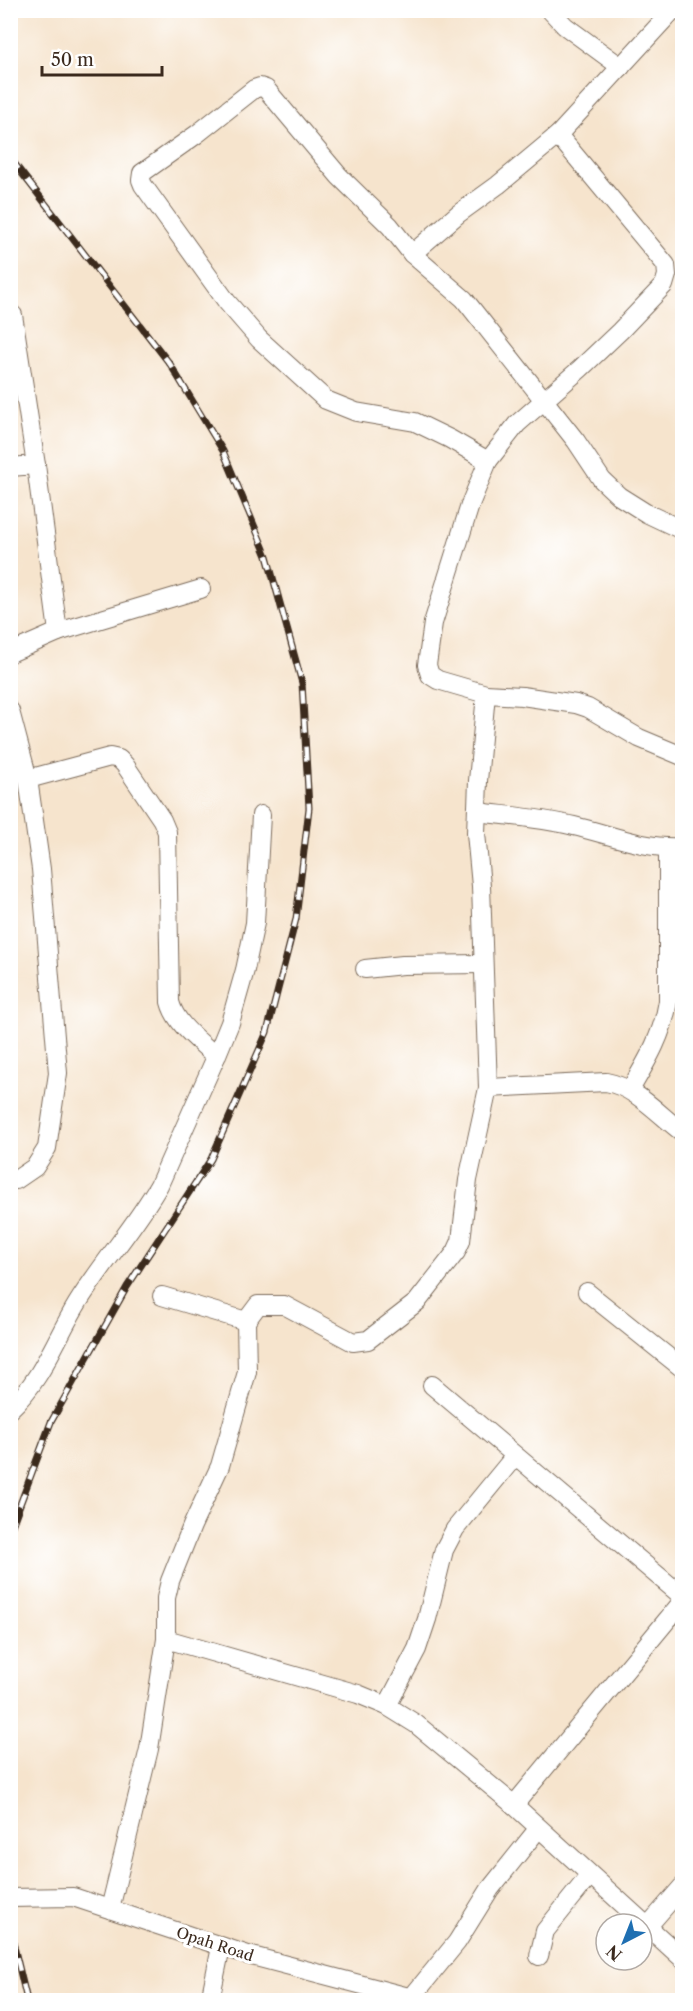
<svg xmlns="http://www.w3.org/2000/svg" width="693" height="2011" font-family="'Libre Caslon Text',serif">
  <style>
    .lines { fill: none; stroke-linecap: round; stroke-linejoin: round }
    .street-casing { stroke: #7c6b5b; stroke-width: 20 }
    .street { stroke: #fff; stroke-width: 18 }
    .rail-casing { stroke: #3b2a1e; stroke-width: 7 }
    .rail { stroke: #fff; stroke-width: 4.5; stroke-dasharray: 14; stroke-linecap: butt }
    .labels { text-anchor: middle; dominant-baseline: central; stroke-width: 6; stroke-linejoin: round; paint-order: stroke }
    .street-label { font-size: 15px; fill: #3b2a1e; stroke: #fff }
  </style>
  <rect width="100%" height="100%" fill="#fff"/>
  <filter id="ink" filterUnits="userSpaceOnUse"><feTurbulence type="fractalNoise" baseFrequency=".0167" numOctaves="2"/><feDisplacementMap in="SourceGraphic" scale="12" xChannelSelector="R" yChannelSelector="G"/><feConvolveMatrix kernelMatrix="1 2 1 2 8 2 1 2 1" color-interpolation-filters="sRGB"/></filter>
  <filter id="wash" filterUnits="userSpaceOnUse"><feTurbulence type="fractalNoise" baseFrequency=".008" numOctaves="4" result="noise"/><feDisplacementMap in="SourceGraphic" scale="24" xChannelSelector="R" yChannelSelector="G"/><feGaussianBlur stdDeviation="1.35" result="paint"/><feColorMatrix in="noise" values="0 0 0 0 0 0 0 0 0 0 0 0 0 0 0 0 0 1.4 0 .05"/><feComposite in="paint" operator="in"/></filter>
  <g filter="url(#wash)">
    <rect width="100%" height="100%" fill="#f6e4cd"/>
  </g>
  <g filter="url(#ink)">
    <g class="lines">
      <defs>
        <g id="street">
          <path d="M550 10 565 26 621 67"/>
          <path d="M558 135 666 265 667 275 664 285 620 331 580 369 517 424 488 461 471 502 433 623 427 665 430 675 438 680 486 694 522 696 576 704 588 708 639 738 682 756"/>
          <path d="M412 254 458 214 498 185 558 135 673 10"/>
          <path d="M488 461 450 439 415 422 356 412 326 400 259 339 227 302 143 185 141 180 142 173 197 134 254 89 260 87 266 89 339 176 390 226 412 254 464 299 576 441 602 480 619 496 646 513 682 530"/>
          <path d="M10 467 36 465"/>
          <path d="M58 632 201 589"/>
          <path d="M10 653 58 632 36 465 13 315"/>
          <path d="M10 711 28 779 41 869 58 1073 47 1148 35 1167 16 1180H10"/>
          <path d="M28 779 110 757 119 759 125 765 162 820 167 832 170 1002C176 1025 200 1041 216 1057"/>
          <path d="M477 812C509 816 542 818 574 826 609 834 645 850 682 847"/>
          <path d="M365 969 403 965 483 964"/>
          <path d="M488 1088 606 1082C636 1087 659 1115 682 1132"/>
          <path d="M630 1090C647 1061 663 1035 668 1001V848"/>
          <path d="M587 1292 682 1368"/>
          <path d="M162 1296 246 1321"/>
          <path d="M432 1385 682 1596"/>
          <path d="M10 1409C42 1380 55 1340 77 1304 102 1263 135 1227 159 1185L216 1057 230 1023 245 970 255 923 261 815"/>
          <path d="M166 1639 358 1694 387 1706 416 1724 514 1805 682 1958"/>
          <path d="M387 1706 417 1649 427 1619 444 1550 455 1529 515 1456"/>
          <path d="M514 1805 682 1602"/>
          <path d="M10 1898 73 1897 248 1955 420 2000"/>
          <path d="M110 1909 149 1749 166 1639V1598L170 1581 192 1526 220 1466 247 1372 246 1321 258 1305H284L353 1342 368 1340 417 1302 456 1252 461 1241 468 1180 488 1088 481 886 476 833 478 781 486 694"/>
          <path d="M648 1926 682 1887"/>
          <path d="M539 1956 545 1931 590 1875"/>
          <path d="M412 1997 457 1942 490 1889 538 1829"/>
          <path d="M210 2000 221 1947"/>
        </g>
      </defs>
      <use href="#street" class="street-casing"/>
      <use href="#street" class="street"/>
      <defs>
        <g id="rail">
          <path d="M10 158 170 364 223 451 267 556 302 683 309 808 296 919 267 1032 211 1159 127 1287 51 1422 10 1531"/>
          <path d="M10 1930 27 2000"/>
        </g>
      </defs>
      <use href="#rail" class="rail-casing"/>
      <use href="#rail" class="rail"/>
    </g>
  </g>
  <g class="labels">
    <g class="street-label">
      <text transform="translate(215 1944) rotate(18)">Opah Road</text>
    </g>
  </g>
  <rect width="693" height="2011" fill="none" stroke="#fff" stroke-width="36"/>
  <g transform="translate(624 1942) rotate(222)"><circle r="28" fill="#ffffff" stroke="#b1aaa5" stroke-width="1.5"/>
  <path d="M0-4.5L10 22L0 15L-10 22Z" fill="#1f6fb2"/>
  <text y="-9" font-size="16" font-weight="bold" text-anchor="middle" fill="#3b2a1e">N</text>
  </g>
  <path d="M42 66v9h120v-9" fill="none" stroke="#3b2a1e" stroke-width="3"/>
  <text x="51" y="66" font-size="18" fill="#3b2a1e" stroke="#ffffff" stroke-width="4.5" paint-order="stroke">50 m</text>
</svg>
